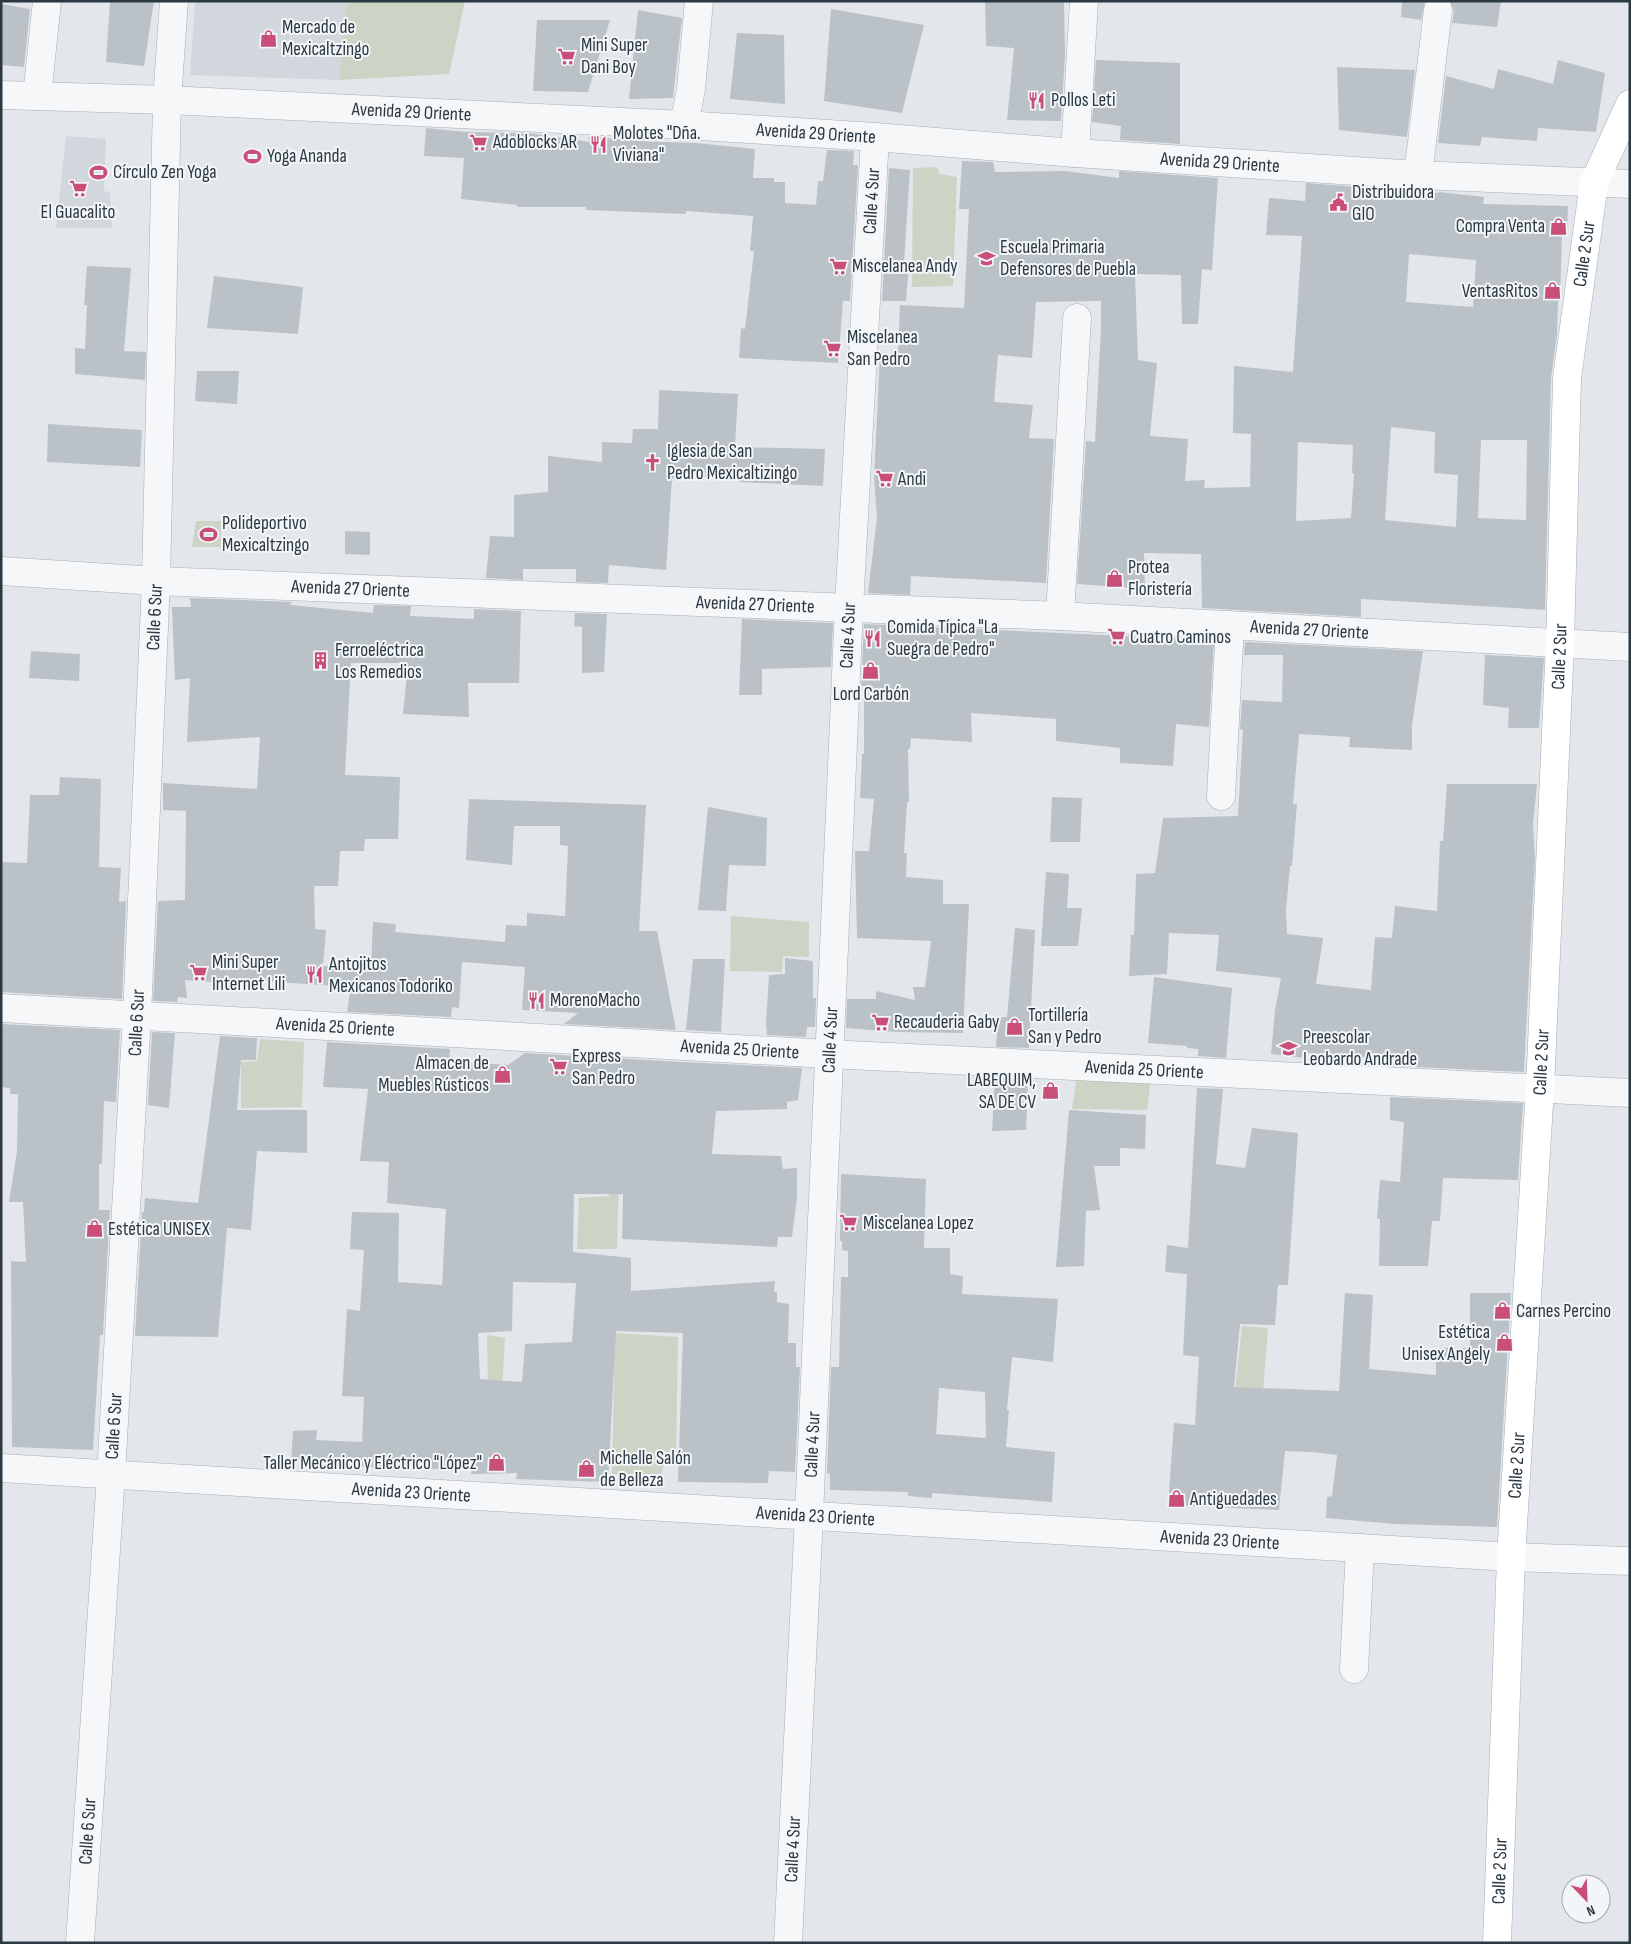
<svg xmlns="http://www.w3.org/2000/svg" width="1631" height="1944" font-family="'Sofia Sans Condensed',sans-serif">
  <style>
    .built { fill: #d1d7dc }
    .green { fill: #cbd4c5 }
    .building { fill: #bac2c7; fill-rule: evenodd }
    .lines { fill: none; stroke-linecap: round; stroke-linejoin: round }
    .minor-casing { stroke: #a8afb5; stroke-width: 29 }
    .major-casing { stroke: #a3aeb6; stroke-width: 29 }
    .minor { stroke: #f6f7f9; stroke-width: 28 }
    .major { stroke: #fff; stroke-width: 28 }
    .labels { text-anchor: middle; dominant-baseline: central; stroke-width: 4; stroke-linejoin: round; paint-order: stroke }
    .poi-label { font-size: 19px; fill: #2b3842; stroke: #f3f6f8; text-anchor: start }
    .street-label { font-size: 19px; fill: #2b3842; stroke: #f3f6f8 }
  </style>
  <rect width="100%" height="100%" fill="#e3e7eb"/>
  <g class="built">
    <path d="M195 1H347L339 80 190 75Z"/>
    <path d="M66 136 106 139 104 191 110 192 112 228H56Z"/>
  </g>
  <g class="green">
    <path d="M347 1H465L449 74 339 80Z"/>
    <path d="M937 167 940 174 957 177 953 286 912 287 913 168Z"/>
    <path d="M196 521H221V547H192Z"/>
    <path d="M731 916 809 922V957L783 956 782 972 730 971Z"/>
    <path d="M260 1039 304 1042 302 1107 241 1108V1062L257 1061Z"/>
    <path d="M1077 1076 1151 1078 1147 1110 1072 1109Z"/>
    <path d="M611 1180 619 1181 617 1249H577L579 1198 609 1196Z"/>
    <path d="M1242 1326 1268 1328 1263 1392H1235Z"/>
    <path d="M615 1333 678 1337 676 1458 665 1457 662 1474H612Z"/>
    <path d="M487 1335 505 1338 502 1389 488 1390Z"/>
  </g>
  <g class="building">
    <path d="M110 1H154L144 66 106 62Z"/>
    <path d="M985 1H1064L1065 55 1061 121 1007 120 1014 48 986 46Z"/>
    <path d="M1402 1H1425L1421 20 1401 17Z"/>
    <path d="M1450 1H1501L1497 27 1452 23 1454 11Z"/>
    <path d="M1 4 30 9 24 67 1 65Z"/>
    <path d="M831 9 924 25 902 113 824 101Z"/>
    <path d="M638 10 682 18 673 98 629 99Z"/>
    <path d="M537 20H610L588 92 533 91Z"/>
    <path d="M737 33 784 35 785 104 730 99Z"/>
    <path d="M1096 60 1180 63V144L1120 140 1121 126 1092 122Z"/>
    <path d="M1558 60 1605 73 1596 132 1538 128 1537 141 1482 137 1480 146 1438 143 1446 76 1494 89 1498 69 1553 84Z"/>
    <path d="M1337 67 1415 70 1407 137 1339 130Z"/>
    <path d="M426 128 466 132 528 133 590 142 589 137 637 140 636 141 696 143 755 149 753 178H774V182H785V203L816 205 818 181H823L827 150 854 151 853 165H858L850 301H843L838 363 739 358 741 328 745 329 754 251H750L753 216 686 211V214L586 210V207H517V205L461 199 464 158 424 156Z"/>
    <path d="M962 161 993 162 995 172 1065 171 1119 178V171L1218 178 1212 270 1202 269 1198 324H1182L1181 275 1135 274 1138 360 1157 363 1150 436 1188 439 1185 481 1205 480 1204 488 1250 487 1251 434 1233 433 1234 366 1293 372 1302 236 1266 235 1269 198 1305 201 1306 183 1439 193V192L1484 197 1483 204 1568 206 1567 234H1562L1560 301H1558L1557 334 1551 378 1545 610 1361 599V617L1202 608 1201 554 1144 553 1145 589 1077 584 1086 441 1095 442 1101 328V301L1036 302 1032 358 998 355 994 402 1033 405 1029 438 1054 439 1046 583 911 576 910 595 868 593 877 518 874 477 880 355 898 356 900 305 964 308 969 209H959ZM1409 254 1476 260 1473 307 1406 302ZM1391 427 1435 432 1434 473 1458 475 1456 527 1385 520ZM1481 440H1527L1526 520 1478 518ZM1298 442 1353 445 1352 473H1354L1351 518 1296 521Z"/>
    <path d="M889 168 910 170 904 263H909L906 301H882Z"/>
    <path d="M87 266 131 268 124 351 146 352 145 380 75 374V348L85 349 87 305H84Z"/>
    <path d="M214 276 303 287 298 334 207 328Z"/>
    <path d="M197 371H239L237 404 195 401Z"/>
    <path d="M659 390 738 394 735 447 825 449 823 486 739 482V476L672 478 666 570 609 565 608 583 576 582V569H523V580L486 578 490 536 514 537V495L548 492V456L602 462V442L632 443 633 429H658Z"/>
    <path d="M48 424 142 430 140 467 47 462Z"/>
    <path d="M345 531 370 532V555L345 554Z"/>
    <path d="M190 598 291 602V605L373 613 374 605 411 606 410 616 474 619V609L521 611 519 683H468L469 717 403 714 408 663H351L345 775 400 777 398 839H365L364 851H340L338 886H314L315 929 326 930 323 966H371L373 922 396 924 395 932 505 942 506 925 527 926V913L565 916 568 846 560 845V826H514L512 865 466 860 469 799 646 805 639 931H657L676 1030 564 1024 578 1013 522 1010 525 967 462 962 459 1008 452 1007 451 1017 347 1012 351 987 261 981V986L185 980 187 998 178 997 177 1002 153 1001 158 901 185 900 186 811 163 810V783L257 789 260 737 187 742 190 678 175 680 172 607H191Z"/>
    <path d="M575 613 607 614 604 672 582 673V627L574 626Z"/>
    <path d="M742 619 833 623 831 667 762 669V695H739Z"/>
    <path d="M864 624 1214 640 1209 727 1176 724 1173 766 1120 763V748L1056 741V719L971 713 972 742 911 738 910 749H908L909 802H907L904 853H907L906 877 943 880V904H969L963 1033 896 1032 846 1028 847 999H876V991L915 1000 913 987H925L931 941 857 938 855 851H869L874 799 860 798 862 754H864V686H861Z"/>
    <path d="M1245 642 1423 651 1412 725V750L1349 747 1350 737 1299 734 1293 804H1297L1292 866H1290L1286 910 1287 934 1323 938 1316 984 1371 990 1375 937 1392 938 1395 906 1437 911 1440 841H1443L1447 784H1537L1533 825 1535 857 1524 1072 1393 1066 1394 1056 1358 1058V1056L1306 1053V1058L1271 1054 1275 1010 1281 978 1216 971 1219 935 1169 933 1167 974 1129 976 1131 935H1134L1136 874 1155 873 1163 818 1238 816 1243 730 1240 729 1242 700 1282 702 1283 655H1244Z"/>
    <path d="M31 651 80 654 79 681 29 678Z"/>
    <path d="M1485 655 1544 658 1539 728H1508L1509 708 1483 705Z"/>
    <path d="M60 777 101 779 99 867 121 868 119 902 126 901 122 999 1 992V862L27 863 30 795H59Z"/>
    <path d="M1052 797 1082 798 1080 842H1050Z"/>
    <path d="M708 807 767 818 766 866 729 865 726 911 698 910Z"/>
    <path d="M1046 872 1069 874 1067 908H1082L1078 946H1041Z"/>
    <path d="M1015 928 1035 930 1029 1048 996 1047 998 1017H1007Z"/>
    <path d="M785 958 813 961V998H816L815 1027H807L806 1037 767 1035 766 1024 769 975 785 974Z"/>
    <path d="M693 959H725L721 1032 686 1030Z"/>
    <path d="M1154 977 1232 988 1226 1058 1198 1056V1049L1187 1048V1046L1148 1043Z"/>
    <path d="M1 1024 120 1030 116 1102 104 1101 102 1164H99V1210H110L103 1335H100L93 1450 12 1447 11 1261 26 1262 23 1202H9L17 1151 18 1094H10V1088L1 1087Z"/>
    <path d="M152 1032 175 1033 169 1108 148 1105Z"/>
    <path d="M220 1036 257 1038 256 1060H241L237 1110H307V1153L257 1151 251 1230 227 1228 218 1337 135 1336 142 1212H144L145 1198 198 1203Z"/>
    <path d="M327 1042 450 1049 449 1061 508 1065 525 1053 682 1062 683 1064V1062L802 1068 798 1100 787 1102V1109L716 1111 712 1154 781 1156 783 1169 797 1168V1197L792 1237H778L777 1247 622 1239 623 1194H574L573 1252 631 1258V1291L775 1281 774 1292H777V1302L789 1304 788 1343H796V1367H800L795 1472 769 1471 768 1483 678 1482 683 1333 616 1331 608 1482 516 1479 517 1473 471 1474 472 1468 388 1470V1468L335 1465 336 1462H291L293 1431 317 1430 316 1440 362 1442 364 1397 342 1396 347 1309 360 1311 364 1250 350 1249 352 1212 399 1213 398 1282 442 1285 446 1209 387 1203 389 1162 360 1161 368 1089 323 1087ZM513 1282 576 1283 572 1342 525 1344 522 1382 480 1379 478 1333 512 1331Z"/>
    <path d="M995 1078 1028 1079 1026 1130 992 1131Z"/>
    <path d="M1197 1088 1223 1089 1216 1164 1245 1168 1252 1128 1298 1133 1288 1285H1278L1275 1325 1240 1324 1234 1387 1339 1391 1345 1293 1373 1295 1369 1369 1436 1375V1348H1470V1293H1511L1497 1527 1395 1524 1326 1518 1327 1497 1332 1496 1337 1455 1312 1452 1285 1451 1279 1510 1168 1505 1174 1423 1195 1425 1199 1357 1183 1355 1187 1274 1165 1272 1167 1245 1188 1248Z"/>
    <path d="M1390 1097 1523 1103 1518 1180 1443 1178 1440 1221H1432L1428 1266H1379L1380 1219H1377L1380 1180 1400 1182 1404 1122 1390 1120Z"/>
    <path d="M1069 1110 1146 1115 1145 1149 1120 1148V1166H1094L1100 1210 1086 1211 1084 1266 1056 1267Z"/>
    <path d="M841 1174 926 1179 924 1248H950V1274L963 1276 962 1294 1058 1299 1053 1362 1012 1357 1007 1410H1009L1006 1447 1055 1452 1052 1502 932 1493V1498L908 1496V1492L830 1490V1474L827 1473 831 1367H839L841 1277H848V1251L842 1250V1241H840ZM939 1388 985 1392 986 1438 936 1434Z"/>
  </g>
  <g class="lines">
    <defs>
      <g id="minor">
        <path id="s1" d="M1 95 167 100 684 125 875 137 1075 153 1418 175 1630 184"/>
        <path d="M37 96 47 1"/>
        <path d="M684 125 691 89 699 1"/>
        <path d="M1075 153 1084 1"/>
        <path d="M1418 175 1438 10"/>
        <path id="s2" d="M1 571 156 581 1060 616 1630 647"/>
        <path d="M1060 616 1077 318"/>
        <path d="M1221 796 1230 625"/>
        <path id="s3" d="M1 1008 828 1054 1630 1093"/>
        <path id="s4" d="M1 1468 1511 1557 1630 1561"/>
        <path d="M1354 1669 1360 1548"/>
        <path id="s5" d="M80 1943 111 1475 137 1015 156 581 167 100 174 1"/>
        <path id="s6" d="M788 1943 809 1516 849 607 875 137"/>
      </g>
      <g id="major">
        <path id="s7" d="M1497 1943 1511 1557 1540 1088 1560 643 1567 378 1594 183 1630 104"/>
      </g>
    </defs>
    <use href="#minor" class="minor-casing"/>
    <use href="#major" class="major-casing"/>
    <use href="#minor" class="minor"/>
    <use href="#major" class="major"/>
  </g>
  <defs>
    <symbol id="shop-bare" viewBox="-9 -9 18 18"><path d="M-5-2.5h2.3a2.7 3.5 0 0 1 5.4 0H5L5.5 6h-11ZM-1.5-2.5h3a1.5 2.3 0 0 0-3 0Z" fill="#c94e78" stroke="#f3f6f8" stroke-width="2.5" paint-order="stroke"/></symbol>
    <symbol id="supermarket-bare" viewBox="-9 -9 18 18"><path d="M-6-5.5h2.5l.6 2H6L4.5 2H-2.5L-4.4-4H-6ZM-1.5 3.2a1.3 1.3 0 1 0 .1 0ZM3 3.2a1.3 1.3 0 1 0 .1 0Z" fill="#c94e78" stroke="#f3f6f8" stroke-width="2.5" paint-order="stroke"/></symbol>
    <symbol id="restaurant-bare" viewBox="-9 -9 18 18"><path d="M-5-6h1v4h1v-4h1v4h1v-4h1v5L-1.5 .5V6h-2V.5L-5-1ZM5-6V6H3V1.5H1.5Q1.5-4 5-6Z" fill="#c94e78" stroke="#f3f6f8" stroke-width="2.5" paint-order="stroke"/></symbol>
    <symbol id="stadium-bare" viewBox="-9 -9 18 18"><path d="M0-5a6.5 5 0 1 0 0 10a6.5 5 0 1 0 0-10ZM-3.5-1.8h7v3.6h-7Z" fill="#c94e78" stroke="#f3f6f8" stroke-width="2.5" paint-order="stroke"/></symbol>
    <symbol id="civic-bare" viewBox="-9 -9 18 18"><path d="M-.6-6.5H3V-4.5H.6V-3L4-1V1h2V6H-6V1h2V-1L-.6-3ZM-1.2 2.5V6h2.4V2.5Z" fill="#c94e78" stroke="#f3f6f8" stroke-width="2.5" paint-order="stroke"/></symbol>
    <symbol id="school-bare" viewBox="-9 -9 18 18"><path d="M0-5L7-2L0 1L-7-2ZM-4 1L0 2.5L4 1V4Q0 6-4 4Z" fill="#c94e78" stroke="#f3f6f8" stroke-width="2.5" paint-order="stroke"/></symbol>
    <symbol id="church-bare" viewBox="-9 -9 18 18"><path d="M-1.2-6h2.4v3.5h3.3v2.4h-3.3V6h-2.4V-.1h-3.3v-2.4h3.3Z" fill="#c94e78" stroke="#f3f6f8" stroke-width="2.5" paint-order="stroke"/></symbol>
    <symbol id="building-bare" viewBox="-9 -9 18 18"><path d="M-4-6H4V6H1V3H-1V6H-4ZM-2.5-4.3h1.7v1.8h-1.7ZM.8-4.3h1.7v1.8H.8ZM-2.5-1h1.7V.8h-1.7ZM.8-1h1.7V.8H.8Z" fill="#c94e78" stroke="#f3f6f8" stroke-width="2.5" paint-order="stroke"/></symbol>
  </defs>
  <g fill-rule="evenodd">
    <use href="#shop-bare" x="256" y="26" width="25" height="25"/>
    <use href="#supermarket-bare" x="554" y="44" width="25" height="25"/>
    <use href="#restaurant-bare" x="1024" y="88" width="25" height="25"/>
    <use href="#supermarket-bare" x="466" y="130" width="25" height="25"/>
    <use href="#restaurant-bare" x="586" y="132" width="25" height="25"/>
    <use href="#stadium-bare" x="240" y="144" width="25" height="25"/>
    <use href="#stadium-bare" x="86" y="160" width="25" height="25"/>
    <use href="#supermarket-bare" x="66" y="176" width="25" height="25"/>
    <use href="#civic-bare" x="1326" y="190" width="25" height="25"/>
    <use href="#shop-bare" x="1546" y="214" width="25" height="25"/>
    <use href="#school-bare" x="974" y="246" width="25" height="25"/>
    <use href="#supermarket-bare" x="826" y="254" width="25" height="25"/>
    <use href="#shop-bare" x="1540" y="278" width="25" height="25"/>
    <use href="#supermarket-bare" x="820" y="336" width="25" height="25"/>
    <use href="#church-bare" x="640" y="450" width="25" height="25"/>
    <use href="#supermarket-bare" x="872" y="466" width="25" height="25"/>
    <use href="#stadium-bare" x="196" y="522" width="25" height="25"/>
    <use href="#shop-bare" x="1102" y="566" width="25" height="25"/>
    <use href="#supermarket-bare" x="1104" y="624" width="25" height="25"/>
    <use href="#restaurant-bare" x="860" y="626" width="25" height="25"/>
    <use href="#building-bare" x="308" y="648" width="25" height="25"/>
    <use href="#shop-bare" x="858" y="658" width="25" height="25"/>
    <use href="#supermarket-bare" x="186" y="960" width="25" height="25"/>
    <use href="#restaurant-bare" x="302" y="962" width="25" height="25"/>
    <use href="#restaurant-bare" x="524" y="988" width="25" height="25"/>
    <use href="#supermarket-bare" x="868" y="1010" width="25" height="25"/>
    <use href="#shop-bare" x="1002" y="1014" width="25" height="25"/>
    <use href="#school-bare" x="1276" y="1036" width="25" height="25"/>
    <use href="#supermarket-bare" x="546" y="1054" width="25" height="25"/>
    <use href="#shop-bare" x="490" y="1062" width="25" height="25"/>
    <use href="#shop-bare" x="1038" y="1078" width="25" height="25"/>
    <use href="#supermarket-bare" x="836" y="1210" width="25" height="25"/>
    <use href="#shop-bare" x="82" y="1216" width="25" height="25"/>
    <use href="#shop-bare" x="1490" y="1298" width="25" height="25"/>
    <use href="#shop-bare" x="1492" y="1330" width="25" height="25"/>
    <use href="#shop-bare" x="484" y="1450" width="25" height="25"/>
    <use href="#shop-bare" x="574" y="1456" width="25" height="25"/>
    <use href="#shop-bare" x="1164" y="1486" width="25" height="25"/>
  </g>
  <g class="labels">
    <g class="poi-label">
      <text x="282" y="27">Mercado de<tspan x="282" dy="22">Mexicaltzingo</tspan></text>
      <text x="581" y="45">Mini Super<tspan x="581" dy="22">Dani Boy</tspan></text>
      <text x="1051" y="100">Pollos Leti</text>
      <text x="613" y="133">Molotes "Dña.<tspan x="613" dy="22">Viviana"</tspan></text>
      <text x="493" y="142">Adoblocks AR</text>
      <text x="267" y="156">Yoga Ananda</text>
      <text x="113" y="172">Círculo Zen Yoga</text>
      <text x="1352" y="192">Distribuidora<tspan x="1352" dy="22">GIO</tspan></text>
      <text x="78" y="212" text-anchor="middle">El Guacalito</text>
      <text x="1545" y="226" text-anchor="end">Compra Venta</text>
      <text x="1000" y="247">Escuela Primaria<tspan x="1000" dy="22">Defensores de Puebla</tspan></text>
      <text x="852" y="266">Miscelanea Andy</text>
      <text x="1538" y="291" text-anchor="end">VentasRitos</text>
      <text x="847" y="337">Miscelanea<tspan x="847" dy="22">San Pedro</tspan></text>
      <text x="667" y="451">Iglesia de San<tspan x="667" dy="22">Pedro Mexicaltizingo</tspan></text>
      <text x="898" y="479">Andi</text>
      <text x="222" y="523">Polideportivo<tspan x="222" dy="22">Mexicaltzingo</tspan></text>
      <text x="1128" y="567">Protea<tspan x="1128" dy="22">Floristería</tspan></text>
      <text x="887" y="627">Comida Típica "La<tspan x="887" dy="22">Suegra de Pedro"</tspan></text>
      <text x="1130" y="637">Cuatro Caminos</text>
      <text x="335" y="650">Ferroeléctrica<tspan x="335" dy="22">Los Remedios</tspan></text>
      <text x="871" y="694" text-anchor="middle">Lord Carbón</text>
      <text x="212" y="962">Mini Super<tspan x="212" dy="22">Internet Lili</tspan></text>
      <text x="329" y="964">Antojitos<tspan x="329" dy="22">Mexicanos Todoriko</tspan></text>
      <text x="550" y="1000">MorenoMacho</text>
      <text x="1028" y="1015">Tortillería<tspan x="1028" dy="22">San y Pedro</tspan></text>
      <text x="894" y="1022">Recauderia Gaby</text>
      <text x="1303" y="1037">Preescolar<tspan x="1303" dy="22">Leobardo Andrade</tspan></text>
      <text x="572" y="1056">Express<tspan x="572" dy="22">San Pedro</tspan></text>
      <text x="489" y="1063" text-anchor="end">Almacen de<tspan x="489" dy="22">Muebles Rústicos</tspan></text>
      <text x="1036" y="1080" text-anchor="end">LABEQUIM,<tspan x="1036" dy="22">SA DE CV</tspan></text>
      <text x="863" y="1223">Miscelanea Lopez</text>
      <text x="108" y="1229">Estética UNISEX</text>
      <text x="1516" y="1311">Carnes Percino</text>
      <text x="1490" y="1332" text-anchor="end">Estética<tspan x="1490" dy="22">Unisex Angely</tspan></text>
      <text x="600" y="1458">Michelle Salón<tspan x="600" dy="22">de Belleza</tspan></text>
      <text x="482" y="1463" text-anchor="end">Taller Mecánico y Eléctrico "López"</text>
      <text x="1190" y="1499">Antiguedades</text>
    </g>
    <g class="street-label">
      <text stroke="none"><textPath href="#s1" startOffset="411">Avenida 29 Oriente</textPath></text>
      <text stroke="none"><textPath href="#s1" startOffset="816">Avenida 29 Oriente</textPath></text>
      <text stroke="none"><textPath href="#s1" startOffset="1221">Avenida 29 Oriente</textPath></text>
      <text stroke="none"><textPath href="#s6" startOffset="1744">Calle 4 Sur</textPath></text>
      <text stroke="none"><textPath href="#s7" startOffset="1692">Calle 2 Sur</textPath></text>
      <text stroke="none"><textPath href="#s2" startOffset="350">Avenida 27 Oriente</textPath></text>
      <text stroke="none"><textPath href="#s2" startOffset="755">Avenida 27 Oriente</textPath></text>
      <text stroke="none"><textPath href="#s5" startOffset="1328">Calle 6 Sur</textPath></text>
      <text stroke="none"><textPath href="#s2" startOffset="1310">Avenida 27 Oriente</textPath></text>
      <text stroke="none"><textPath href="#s6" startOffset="1309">Calle 4 Sur</textPath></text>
      <text stroke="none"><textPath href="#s7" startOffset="1288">Calle 2 Sur</textPath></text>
      <text stroke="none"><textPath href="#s5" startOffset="922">Calle 6 Sur</textPath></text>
      <text stroke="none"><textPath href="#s3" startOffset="335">Avenida 25 Oriente</textPath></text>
      <text stroke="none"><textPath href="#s6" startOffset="904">Calle 4 Sur</textPath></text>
      <text stroke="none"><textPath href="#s3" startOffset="740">Avenida 25 Oriente</textPath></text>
      <text stroke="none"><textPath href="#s7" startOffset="882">Calle 2 Sur</textPath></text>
      <text stroke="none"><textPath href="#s3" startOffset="1145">Avenida 25 Oriente</textPath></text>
      <text stroke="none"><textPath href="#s5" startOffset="518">Calle 6 Sur</textPath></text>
      <text stroke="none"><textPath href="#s6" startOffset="499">Calle 4 Sur</textPath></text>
      <text stroke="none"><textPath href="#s7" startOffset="478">Calle 2 Sur</textPath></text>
      <text stroke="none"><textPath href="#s4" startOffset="411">Avenida 23 Oriente</textPath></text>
      <text stroke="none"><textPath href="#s4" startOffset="816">Avenida 23 Oriente</textPath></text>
      <text stroke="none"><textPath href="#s4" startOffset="1221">Avenida 23 Oriente</textPath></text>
      <text stroke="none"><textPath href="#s5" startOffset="112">Calle 6 Sur</textPath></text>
      <text stroke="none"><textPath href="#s6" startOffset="94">Calle 4 Sur</textPath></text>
      <text stroke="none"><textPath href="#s7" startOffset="72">Calle 2 Sur</textPath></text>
    </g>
  </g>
  <rect width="1631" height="1944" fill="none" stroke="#2b3842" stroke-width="5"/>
  <g transform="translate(1586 1899) rotate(157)"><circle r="24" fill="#f3f6f8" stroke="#a3aaaf"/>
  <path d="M0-4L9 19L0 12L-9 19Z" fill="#c94e78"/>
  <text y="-8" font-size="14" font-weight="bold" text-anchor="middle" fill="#2b3842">N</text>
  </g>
</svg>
